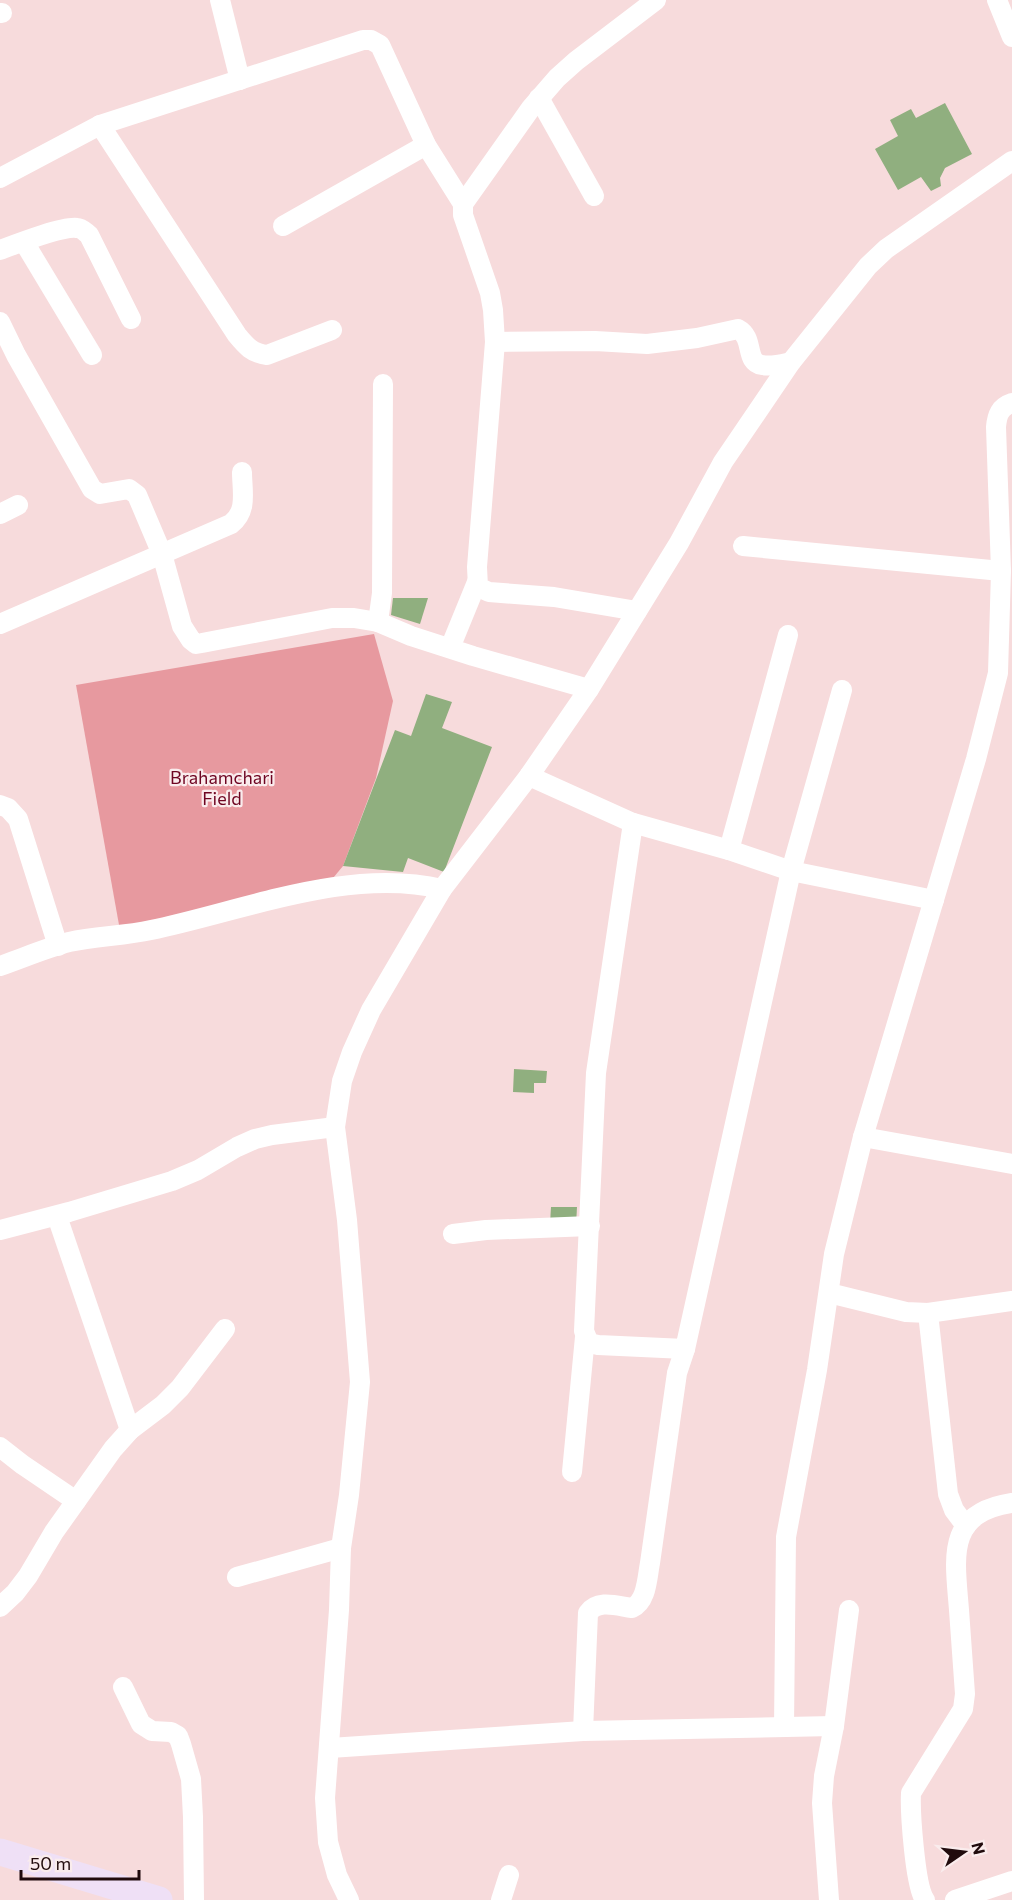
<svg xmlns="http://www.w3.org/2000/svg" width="1012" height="1900" font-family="Commissioner,sans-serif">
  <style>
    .green { fill: #e7999f }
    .building { fill: #90af7f }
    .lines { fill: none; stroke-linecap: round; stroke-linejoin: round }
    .minor { stroke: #fff; stroke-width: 20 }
    .secondary { stroke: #efe0f6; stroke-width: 27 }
    .labels { text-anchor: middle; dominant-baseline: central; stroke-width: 4.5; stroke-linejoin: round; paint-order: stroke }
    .park-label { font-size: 18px; fill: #6e0522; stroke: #faeced }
  </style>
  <rect width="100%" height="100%" fill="#f7dbdc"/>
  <path class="green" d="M374 634 393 701 376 778 343 866 324 889 121 936 76 685Z"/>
  <g class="building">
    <path d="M945 103 972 154 945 168 940 178 941 186 931 191 921 177 898 190 875 149 898 136 890 120 911 109 916 118Z"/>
    <path d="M393 598H428L420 624 391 615Z"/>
    <path d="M426 694 452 702 442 728 492 747 444 872 408 858 403 872 343 866 395 730 411 736Z"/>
    <path d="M514 1069 547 1071 546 1083H534V1093L513 1092Z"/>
    <path d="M551 1207H577L576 1225 550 1224Z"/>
  </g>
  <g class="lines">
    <g class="minor">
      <path d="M220 0 240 80"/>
      <path d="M997 0 1012 37"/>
      <path d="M0 13H2"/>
      <path d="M539 98 594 196"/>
      <path d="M100 125 237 335C246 346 252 353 267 355L332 330"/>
      <path d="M0 178 100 125 363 40H371L380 45 426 145 463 204"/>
      <path d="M283 226 426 145"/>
      <path d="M24 242 92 355"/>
      <path d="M0 250C16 244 62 226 77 228 82 228 85 232 89 235L131 319"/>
      <path d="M0 322 16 355 92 489 100 494 129 489 137 495 162 554 182 626 191 640 196 644 202 643 332 618H354L378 622 411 636 473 656 589 689"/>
      <path d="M495 342 595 341 647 344 697 338 738 329C755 338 744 362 762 365 771 367 782 364 791 362"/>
      <path d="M0 514 18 505"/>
      <path d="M743 546 1001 571"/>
      <path d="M637 611 554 597 489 592 478 587 477 567 495 342 493 310 490 293 463 215V204L531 108 557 78 576 61 656 0"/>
      <path d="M378 622 382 593 383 384"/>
      <path d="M0 624 231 524C248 511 242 491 242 472"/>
      <path d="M450 648 477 582"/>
      <path d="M529 776 633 823 729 850 791 871 934 900"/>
      <path d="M0 805 8 808 18 819 58 946"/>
      <path d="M633 823 596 1073 584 1331 589 1343 598 1345 685 1349 791 871 842 690"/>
      <path d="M729 850 788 635"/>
      <path d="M0 966C23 958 46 948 69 942 96 936 124 936 151 930 243 911 347 867 442 889"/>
      <path d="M863 1137 1012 1164"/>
      <path d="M60 1225 130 1430"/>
      <path d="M0 1230 69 1212 172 1181 198 1170 237 1147 255 1139 272 1135 335 1127"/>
      <path d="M453 1234 486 1230 590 1226"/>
      <path d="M829 1293 906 1312 928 1313 1012 1301"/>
      <path d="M928 1313 948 1494 954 1510 966 1526"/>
      <path d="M0 1447 23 1465 76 1501"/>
      <path d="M572 1472 585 1337"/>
      <path d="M237 1577 341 1548"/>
      <path d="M0 1607 15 1593 28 1576 54 1532 113 1449 130 1430 163 1405 180 1388 225 1329"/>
      <path d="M123 1687 141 1724 152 1731 171 1732 178 1736 181 1744 191 1779 193 1817 194 1900"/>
      <path d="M784 1727 786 1537 817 1370 834 1254 863 1137 976 759 998 673 1001 571 996 427C997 415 1000 407 1012 403"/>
      <path d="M583 1731 588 1613C598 1599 617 1606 632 1608 647 1601 647 1578 650 1563L677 1373 685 1349"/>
      <path d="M330 1748 583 1731 834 1726"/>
      <path d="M349 1900 337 1875 328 1842 325 1798 339 1610 341 1548 349 1495 360 1382 347 1220 335 1127 342 1081 352 1052 371 1010 442 889 529 776 589 689 679 543 723 462 791 362 868 266 886 249 1012 161"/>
      <path d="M501 1900 509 1875"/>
      <path d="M829 1900 822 1803 824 1776 834 1726 849 1610"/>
      <path d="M925 1900C915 1887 910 1811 911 1793L963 1709 965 1694C963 1666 961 1638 959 1610 955 1558 945 1513 1012 1503"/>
      <path d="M955 1900 1012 1881"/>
    </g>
    <path class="secondary" d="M0 1852 159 1900"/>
  </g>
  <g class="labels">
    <g class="park-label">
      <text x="222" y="777">Brahamchari<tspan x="222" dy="21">Field</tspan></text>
    </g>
  </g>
  <g transform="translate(964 1852) rotate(76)" stroke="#faeced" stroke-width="4.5" paint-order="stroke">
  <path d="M0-4.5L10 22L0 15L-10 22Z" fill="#210b0d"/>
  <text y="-9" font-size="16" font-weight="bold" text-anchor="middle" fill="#210b0d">N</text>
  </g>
  <path d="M21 1870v9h118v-9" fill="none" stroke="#210b0d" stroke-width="3"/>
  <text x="30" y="1870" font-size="18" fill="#210b0d" stroke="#faeced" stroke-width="4.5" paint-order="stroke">50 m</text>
</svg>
